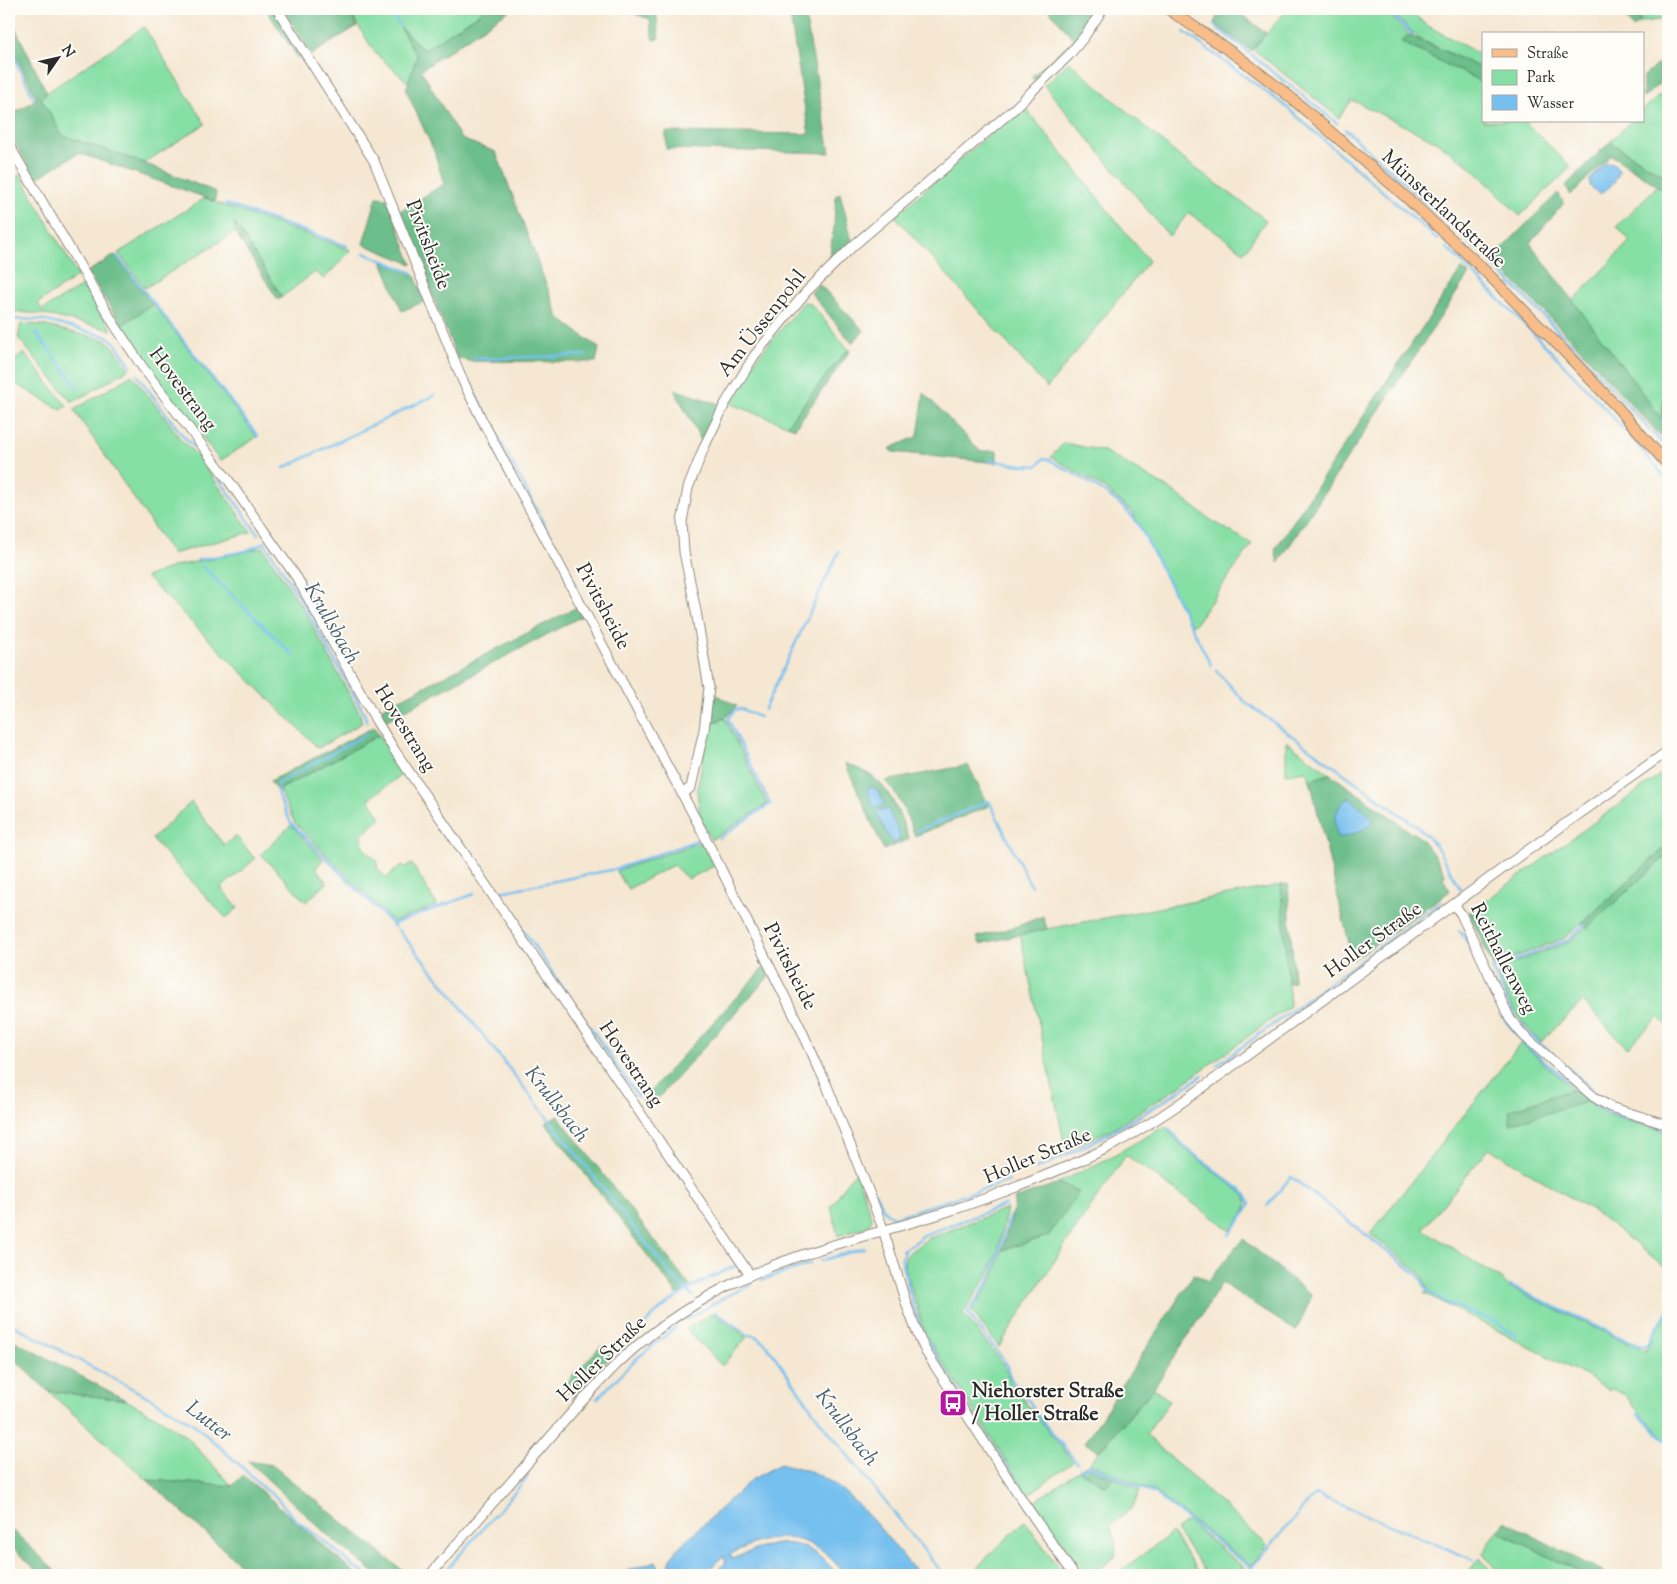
<svg xmlns="http://www.w3.org/2000/svg" width="1677" height="1584" font-family="'Sorts Mill Goudy',serif">
  <style>
    .green { fill: #86dfa5; stroke: #588568 }
    .forest { fill: #6cbe8a; stroke: #4c745a }
    .water { fill: #76c0ef; stroke: #50768d }
    .lines { fill: none; stroke-linecap: round; stroke-linejoin: round }
    .stream { stroke: #76c0ef; stroke-width: 2.5 }
    .minor-casing { stroke: #90897e; stroke-width: 11 }
    .major-casing { stroke: #90897e; stroke-width: 12 }
    .minor { stroke: #fff; stroke-width: 9 }
    .major { stroke: #f8bd89; stroke-width: 10 }
    .labels { text-anchor: middle; dominant-baseline: central; stroke-width: 4; stroke-linejoin: round; paint-order: stroke }
    .street-label { font-size: 20px; fill: #2b2b2b; stroke: #fdfcf7 }
    .poi-label { font-size: 20px; font-weight: bold; fill: #2b2b2b; stroke: #fdfcf7; text-anchor: start }
    .water-label { font-size: 21px; font-style: italic; fill: #455f70; stroke: #fdfcf7 }
  </style>
  <rect width="100%" height="100%" fill="#fdfcf7"/>
  <filter id="ink" filterUnits="userSpaceOnUse"><feTurbulence type="fractalNoise" baseFrequency=".02" numOctaves="2"/><feDisplacementMap in="SourceGraphic" scale="10" xChannelSelector="R" yChannelSelector="G"/><feConvolveMatrix kernelMatrix="1 2 1 2 8 2 1 2 1" color-interpolation-filters="sRGB"/></filter>
  <filter id="wash" filterUnits="userSpaceOnUse"><feTurbulence type="fractalNoise" baseFrequency=".0096" numOctaves="4" result="noise"/><feDisplacementMap in="SourceGraphic" scale="20" xChannelSelector="R" yChannelSelector="G"/><feGaussianBlur stdDeviation="1.12" result="paint"/><feColorMatrix in="noise" values="0 0 0 0 0 0 0 0 0 0 0 0 0 0 0 0 0 1.4 0 .05"/><feComposite in="paint" operator="in"/></filter>
  <g filter="url(#wash)">
    <rect width="100%" height="100%" fill="#f5e7d1"/>
    <g class="green">
      <path d="M348 9H486L424 50 401 29 418 56 408 82 375 53Z"/>
      <path d="M1288 9H1384L1409 35 1401 42 1474 78 1483 85V121H1525L1571 167 1520 216 1472 168 1437 142 1352 100 1339 118 1253 49Z"/>
      <path d="M1389 9H1408L1426 25 1483 56V69L1419 39Z"/>
      <path d="M1632 9H1668V19L1641 22Z"/>
      <path d="M144 27 205 124 144 163 62 135 40 97Z"/>
      <path d="M1069 62 1179 156 1266 220 1244 252 1189 213 1169 236 1044 85Z"/>
      <path d="M1668 88V178L1610 142 1631 121H1643V110Z"/>
      <path d="M1023 105 1149 261 1047 388 895 216Z"/>
      <path d="M20 174 78 276 38 303 42 310 84 285 112 330 42 314 9 311V183Z"/>
      <path d="M1657 186 1668 193V375L1661 418 1573 301 1630 241 1617 226Z"/>
      <path d="M205 198 225 206 351 250 324 279 315 272 282 297 235 223V232L145 288 118 253Z"/>
      <path d="M804 302 810 303 850 351 845 352 787 425 729 403 757 358Z"/>
      <path d="M153 304 257 437 220 461 146 362 122 325Z"/>
      <path d="M21 324 42 325 105 340 113 346 129 369 77 400 73 401 70 400 18 338Z"/>
      <path d="M24 353 67 406 61 410 9 380V365Z"/>
      <path d="M132 375 168 421 180 439 196 454 251 532 172 554 74 410Z"/>
      <path d="M1064 443 1104 451 1173 491 1211 520 1252 544 1195 624 1191 625 1132 512 1104 488 1051 457Z"/>
      <path d="M263 547 306 614 360 714 362 723 318 748 146 577 175 566 245 552Z"/>
      <path d="M725 718 767 804 711 840 700 817 697 791 709 724Z"/>
      <path d="M379 735 404 773 369 799 381 818 362 835 363 847 377 862V868L386 878 402 865 405 867 412 864 437 905 393 922 295 823 279 790Z"/>
      <path d="M1286 741 1330 774 1310 780 1306 771 1286 774Z"/>
      <path d="M1668 769V845L1565 938 1502 962 1477 907Z"/>
      <path d="M191 802 224 845 236 836 255 859 221 888 238 908 226 918 152 839Z"/>
      <path d="M291 825 323 859 316 868 327 883 306 902 261 854Z"/>
      <path d="M701 842 714 866 688 879 673 865 628 889 616 871Z"/>
      <path d="M1668 854V1027L1659 1017 1627 1048 1583 1001 1541 1042C1517 1020 1511 1005 1498 976L1500 970 1504 967 1569 942Z"/>
      <path d="M1281 885 1290 1006 1180 1086 1116 1127 1066 1151 1020 934Z"/>
      <path d="M1521 1043 1573 1089 1510 1110 1511 1123 1589 1101 1605 1114 1668 1132V1234L1666 1237 1668 1239V1269L1593 1211 1489 1148 1423 1229 1504 1281 1508 1287 1645 1351 1668 1312V1441C1659 1432 1649 1423 1640 1413 1627 1401 1631 1395 1611 1389L1609 1391 1588 1377 1424 1293 1429 1291 1421 1274 1370 1234Z"/>
      <path d="M1165 1126 1184 1148 1246 1196C1250 1210 1238 1220 1230 1230L1126 1155 1068 1240 999 1347 972 1311 992 1280 1002 1250 1048 1236 1078 1191 1058 1183 1107 1159Z"/>
      <path d="M856 1172 872 1219 867 1227 838 1236 831 1207 847 1182Z"/>
      <path d="M1007 1208 998 1251 987 1277 963 1313 1006 1368 1011 1384 1073 1462 1028 1495 925 1334 905 1268 904 1263 907 1254 927 1239Z"/>
      <path d="M713 1313 747 1337 722 1366 686 1329Z"/>
      <path d="M1154 1388 1170 1401 1146 1435 1267 1545 1251 1566 1155 1492 1089 1463Z"/>
      <path d="M48 1391 126 1400 160 1419 188 1438 232 1486 147 1480Z"/>
      <path d="M1079 1470 1103 1485 1108 1484 1114 1478 1140 1490 1133 1507 1110 1526 1116 1542 1115 1557 1091 1575H1085L1034 1502Z"/>
      <path d="M1025 1521 1064 1575H973L982 1562Z"/>
      <path d="M1187 1521 1253 1575H1208L1176 1530Z"/>
      <path d="M1498 1531 1585 1575H1500L1483 1553Z"/>
      <path d="M1172 1533 1201 1575H1115Z"/>
      <path d="M1480 1558 1493 1575H1467Z"/>
    </g>
    <g class="forest">
      <path d="M266 9H273L303 54 298 58Z"/>
      <path d="M283 9H348L357 26 311 55Z"/>
      <path d="M486 9H511L421 70 461 139 496 152 559 318 599 348 596 362 468 361 457 358 400 211 444 184 434 151 406 90 417 56 400 27 424 50Z"/>
      <path d="M620 9H656L659 39 653 40 650 19Z"/>
      <path d="M789 9H804L830 153 666 149V132L809 134Z"/>
      <path d="M1048 9H1099L1074 46 1037 82 1031 77 1074 39Z"/>
      <path d="M1221 9H1235L1266 33 1251 51 1214 23Z"/>
      <path d="M1619 9H1632L1641 22 1633 28Z"/>
      <path d="M9 15 47 93 41 98 62 135 144 163 216 192 215 201 79 153 35 179 9 131V116L37 99 9 42Z"/>
      <path d="M1409 35 1483 69V85L1474 78 1401 42Z"/>
      <path d="M1668 61V76L1643 98V77L1660 62Z"/>
      <path d="M1610 142 1668 178V193L1611 155 1571 195 1565 186Z"/>
      <path d="M840 193 852 241 829 261 834 227 836 195Z"/>
      <path d="M1558 193 1564 203 1530 243 1661 418 1668 375V425L1666 442 1570 338 1491 259Z"/>
      <path d="M377 197 387 198 412 264 363 244Z"/>
      <path d="M234 222 282 297 278 300 235 232Z"/>
      <path d="M115 255 153 304 122 325 87 272Z"/>
      <path d="M382 261 414 274 425 301 402 311Z"/>
      <path d="M1462 268 1469 274 1278 563 1275 549Z"/>
      <path d="M819 284 864 331 852 343 811 293Z"/>
      <path d="M850 351 795 428 787 425 845 352Z"/>
      <path d="M674 389 718 404 719 409 702 442Z"/>
      <path d="M924 393 980 451H997V463L893 452 889 449 918 436Z"/>
      <path d="M577 607 582 616 383 722 377 711Z"/>
      <path d="M717 695 737 706 725 718 709 724 713 701Z"/>
      <path d="M374 727 379 735 277 791 270 781Z"/>
      <path d="M845 763C853 767 863 770 870 775 892 790 900 816 909 839L884 850Z"/>
      <path d="M968 765 989 806 915 836C907 816 900 796 885 781Z"/>
      <path d="M1330 774 1391 817 1412 834 1414 832C1427 844 1437 859 1446 875L1443 878 1450 891 1353 960 1310 780Z"/>
      <path d="M1668 845V854L1587 928 1582 923Z"/>
      <path d="M1288 884 1294 982 1288 983 1281 885Z"/>
      <path d="M1477 907 1502 962 1493 966 1469 913Z"/>
      <path d="M1043 916 1047 929 980 944 977 937 1015 927Z"/>
      <path d="M764 967 769 976 648 1109 642 1100Z"/>
      <path d="M1573 1089 1589 1101 1510 1124V1110Z"/>
      <path d="M558 1116 690 1286 678 1295 546 1123Z"/>
      <path d="M1058 1183 1079 1192 1048 1236 1002 1250 1013 1212 1015 1199Z"/>
      <path d="M1243 1239 1312 1296 1296 1331 1222 1283 1154 1388 1098 1451 1085 1443 1194 1274 1208 1281Z"/>
      <path d="M9 1338 126 1400 48 1391 9 1354Z"/>
      <path d="M601 1346 612 1355 574 1398 563 1386Z"/>
      <path d="M248 1461 272 1465 408 1575H377L333 1540Z"/>
      <path d="M1086 1465 1114 1478 1108 1484 1103 1485 1079 1470Z"/>
      <path d="M243 1475 357 1575H252L147 1480 232 1486Z"/>
      <path d="M1505 1521 1608 1575H1585L1498 1531Z"/>
      <path d="M9 1531 15 1532 59 1575H42L9 1544Z"/>
    </g>
    <g class="water">
      <path d="M1605 163 1615 164 1619 171C1617 181 1608 190 1599 194L1591 187 1589 181Z"/>
      <path d="M870 786 877 789 885 803 884 805 875 808 873 806 867 790Z"/>
      <path d="M1346 799H1351L1372 817 1373 821C1367 831 1350 835 1340 838 1331 828 1335 807 1346 799Z"/>
      <path d="M888 809 899 832 900 840 894 844 888 836 876 813 879 810Z"/>
      <path d="M780 1464C791 1467 803 1468 814 1473 854 1490 890 1542 919 1575H844C840 1567 831 1558 823 1552 791 1529 763 1537 729 1555L732 1559C779 1539 802 1533 838 1575H792L774 1572 752 1575H720L719 1569 726 1562 723 1556 706 1572C696 1572 677 1582 671 1570 667 1561 673 1555 678 1548L751 1480Z"/>
      <path d="M656 1561 661 1575H628L626 1571Z"/>
    </g>
    <g class="lines">
      <g class="stream">
        <path d="M390 9 399 25"/>
        <path d="M1386 9 1413 35"/>
        <path d="M1214 25 1337 123"/>
        <path d="M1184 32 1284 105 1438 240"/>
        <path d="M9 47 34 99"/>
        <path d="M1345 129 1478 250"/>
        <path d="M226 204 347 246"/>
        <path d="M1446 247C1523 322 1600 398 1668 481"/>
        <path d="M364 253 413 273"/>
        <path d="M117 256 258 436"/>
        <path d="M1490 262 1568 341 1663 444"/>
        <path d="M9 319 43 320 108 337 115 343 131 366"/>
        <path d="M36 333 79 389"/>
        <path d="M474 359 586 355"/>
        <path d="M137 375 183 436 199 451 258 534"/>
        <path d="M466 376 577 586"/>
        <path d="M988 460 1021 465 1037 466 1044 458 1050 460C1081 479 1117 494 1139 525L1211 665"/>
        <path d="M284 468 435 395"/>
        <path d="M264 542C301 597 332 655 364 713L367 723"/>
        <path d="M198 560 246 551 264 543"/>
        <path d="M202 566 294 656"/>
        <path d="M1216 670 1244 701 1419 828 1435 844 1461 890"/>
        <path d="M764 710 839 551"/>
        <path d="M368 733 277 784 278 795 291 823 395 927"/>
        <path d="M917 831 989 801 1031 886"/>
        <path d="M719 838 770 804 728 719C740 699 745 714 760 717"/>
        <path d="M500 892 616 869 701 839"/>
        <path d="M506 905 638 1097"/>
        <path d="M393 924 474 894"/>
        <path d="M1584 925 1568 940 1492 969 1515 1017 1527 1032 1591 1088"/>
        <path d="M398 930 439 979 671 1275 693 1296"/>
        <path d="M1459 930 1470 946 1505 1020 1521 1041 1598 1107 1608 1113 1668 1130"/>
        <path d="M1217 1065 1441 902"/>
        <path d="M1169 1129 1185 1147 1247 1195 1250 1203 1247 1210 1229 1235"/>
        <path d="M1036 1169C1095 1143 1150 1112 1203 1075"/>
        <path d="M875 1192C880 1203 883 1215 895 1217L1009 1181"/>
        <path d="M1267 1206 1291 1177 1294 1179 1419 1276 1428 1292 1448 1303 1496 1322 1516 1336"/>
        <path d="M1010 1215 999 1252 989 1281 968 1313 1008 1366 1011 1379 1032 1405 1034 1411 1077 1463"/>
        <path d="M902 1250 912 1245 924 1235 1005 1205"/>
        <path d="M904 1250 902 1260 903 1268 914 1308 923 1334 959 1393"/>
        <path d="M820 1261 864 1248"/>
        <path d="M762 1280 810 1264"/>
        <path d="M1510 1286 1639 1346 1647 1345 1668 1310"/>
        <path d="M715 1312 748 1335 756 1336 766 1344 821 1422 944 1575"/>
        <path d="M686 1320 721 1299 752 1284"/>
        <path d="M9 1323 154 1400 195 1425 242 1467 264 1489 273 1494 296 1520 329 1545 355 1568 368 1575"/>
        <path d="M621 1349C632 1338 642 1327 653 1316 677 1294 707 1278 736 1266"/>
        <path d="M597 1399 636 1359 675 1328"/>
        <path d="M963 1400 1027 1497"/>
        <path d="M1638 1414 1668 1442"/>
        <path d="M1080 1468 1084 1470 1089 1465 1155 1494 1260 1575"/>
        <path d="M1251 1568 1315 1494 1474 1560"/>
        <path d="M442 1575 528 1477"/>
      </g>
    </g>
  </g>
  <g filter="url(#ink)">
    <g class="lines">
      <defs>
        <g id="minor">
          <path d="M277 9 374 161 462 379 482 420 702 831 801 1029 827 1086 881 1223 907 1306 918 1335 926 1352 1026 1506 1074 1575"/>
          <path d="M9 145 114 324 141 365 229 481 297 578 377 722 395 751 750 1275"/>
          <path d="M1662 458 1668 452"/>
          <path d="M683 794 691 787 704 730 709 688 696 611 684 552 682 522 688 488 705 445 725 404 754 356 806 292 854 245 1014 109 1069 55 1084 37 1103 9"/>
          <path d="M1454 904 1461 914 1510 1019 1523 1035 1594 1097 1610 1107 1668 1125"/>
          <path d="M430 1575C466 1533 503 1491 540 1449 565 1420 590 1391 617 1364 649 1333 687 1307 726 1287 793 1251 871 1236 943 1213 998 1195 1051 1175 1103 1150 1143 1130 1180 1104 1216 1078L1524 853 1668 751"/>
        </g>
        <path id="major" d="M1168 9 1240 58 1289 96 1406 197 1478 264 1560 347 1616 406 1668 465"/>
      </defs>
      <use href="#minor" class="minor-casing"/>
      <use href="#major" class="major-casing"/>
      <use href="#minor" class="minor"/>
      <use href="#major" class="major"/>
    </g>
  </g>
  <defs>
    <symbol id="bus-square" viewBox="-11 -11 22 22"><rect x="-9" y="-9" width="18" height="18" rx="4" fill="#b5179e" stroke="#fdfcf7"/><path d="M-5-6H5V4H4V6H2V4H-2V6H-4V4H-5ZM-3.5-4V0h7V-4ZM-3.5 1.2v1.5H-2V1.2ZM2 1.2v1.5H3.5V1.2Z" fill="#fff"/></symbol>
  </defs>
  <g fill-rule="evenodd">
    <use href="#bus-square" x="937" y="1387" width="32" height="32"/>
  </g>
  <g class="labels">
    <g class="street-label">
      <text transform="translate(1443 210) rotate(43)">Münsterlandstraße</text>
      <text transform="translate(427 245) rotate(69)">Pivitsheide</text>
      <text transform="translate(763 324) rotate(-52)">Am Üssenpohl</text>
      <text transform="translate(182 390) rotate(53)">Hovestrang</text>
      <text transform="translate(602 607) rotate(62)">Pivitsheide</text>
      <text transform="translate(404 729) rotate(58)">Hovestrang</text>
      <text transform="translate(1374 941) rotate(-36)">Holler Straße</text>
      <text transform="translate(1502 959) rotate(63)">Reithallenweg</text>
      <text transform="translate(789 967) rotate(63)">Pivitsheide</text>
      <text transform="translate(630 1065) rotate(56)">Hovestrang</text>
      <text transform="translate(1038 1157) rotate(-23)">Holler Straße</text>
      <text transform="translate(603 1360) rotate(-44)">Holler Straße</text>
    </g>
    <g class="poi-label">
      <text x="972" y="1392">Niehorster Straße<tspan x="972" dy="23">/ Holler Straße</tspan></text>
    </g>
    <g class="water-label">
      <text transform="translate(331 624) rotate(60)">Krullsbach</text>
      <text transform="translate(556 1105) rotate(52)">Krullsbach</text>
      <text transform="translate(208 1422) rotate(38)">Lutter</text>
      <text transform="translate(846 1428) rotate(53)">Krullsbach</text>
    </g>
  </g>
  <rect width="1677" height="1584" fill="none" stroke="#fdfcf7" stroke-width="30"/>
  <rect x="1482" y="32" width="162" height="90" fill="#fdfcf7" stroke="#a9a8a5"/>
  <rect x="1492" y="49" width="25" height="8" fill="#f8bd89" stroke="#a9a8a5"/>
  <text x="1527" y="58" font-size="15" fill="#2b2b2b">Straße</text>
  <rect x="1492" y="70" width="25" height="15" fill="#86dfa5" stroke="#a9a8a5"/>
  <text x="1527" y="82" font-size="15" fill="#2b2b2b">Park</text>
  <rect x="1492" y="95" width="25" height="15" fill="#76c0ef" stroke="#a9a8a5"/>
  <text x="1527" y="108" font-size="15" fill="#2b2b2b">Wasser</text>
  <g transform="translate(58 58) rotate(56)" stroke="#fdfcf7" stroke-width="4" paint-order="stroke">
  <path d="M0-4L9 19L0 12L-9 19Z" fill="#2b2b2b"/>
  <text y="-8" font-size="14" font-weight="bold" text-anchor="middle" fill="#2b2b2b">N</text>
  </g>
</svg>
